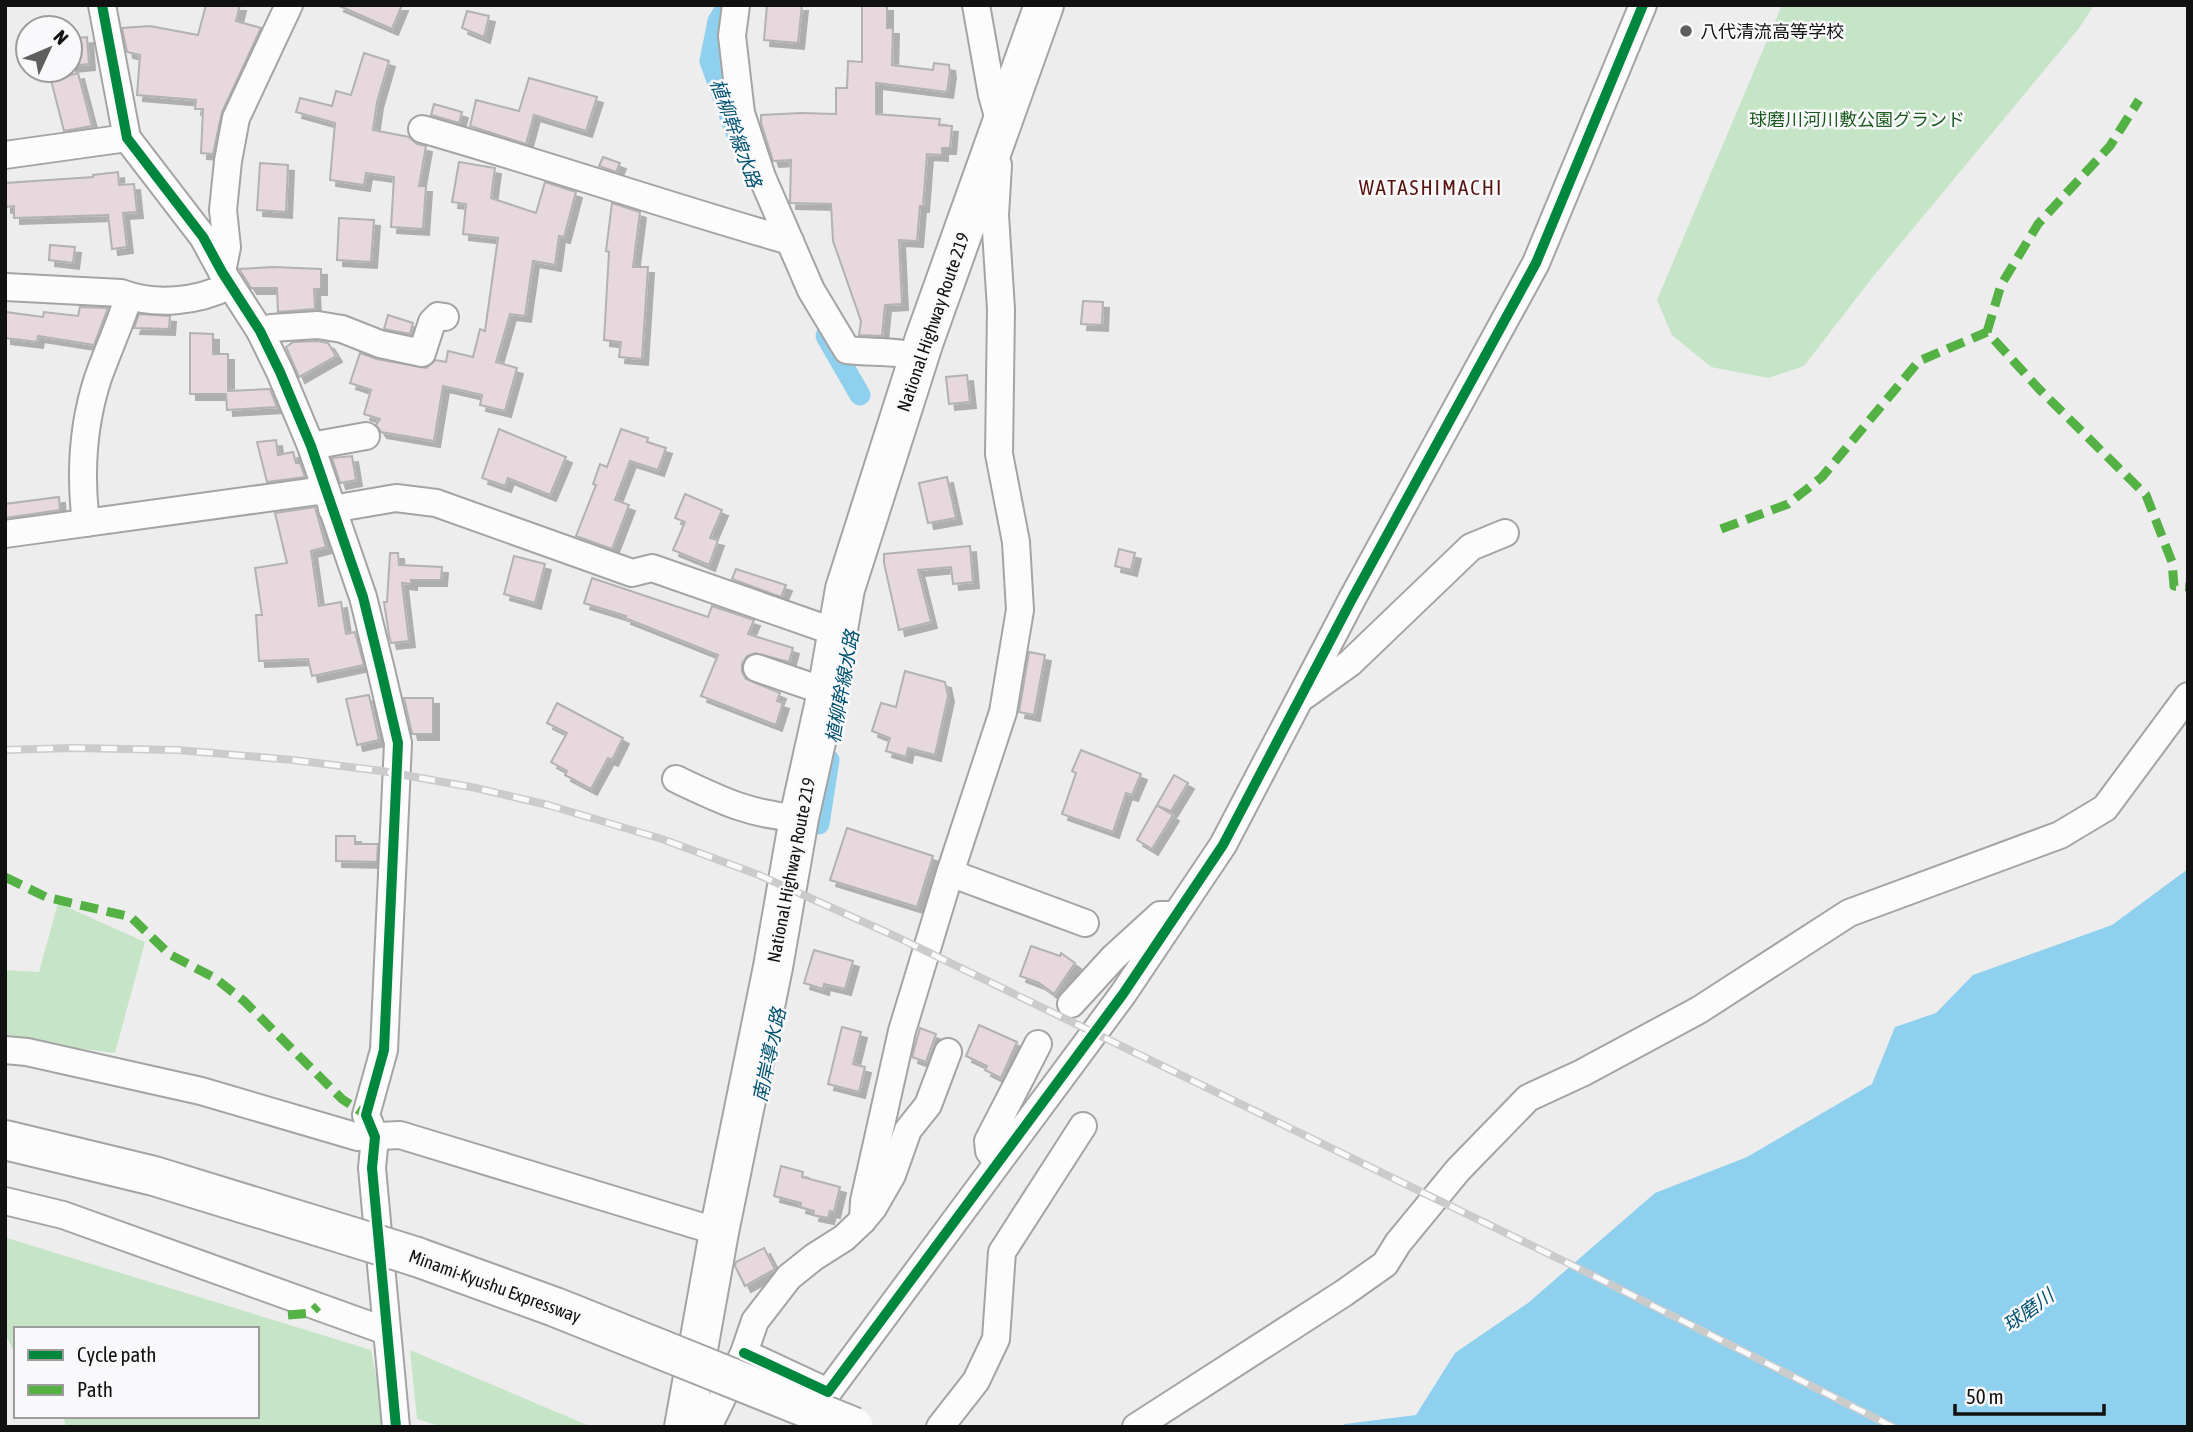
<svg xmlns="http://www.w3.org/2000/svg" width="2193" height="1432" font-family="'Asap Condensed','Noto Sans JP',sans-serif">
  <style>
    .green { fill: #c6e5c6 }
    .water { fill: #8fd0ef }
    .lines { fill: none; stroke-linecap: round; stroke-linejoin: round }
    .canal { stroke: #8fd0ef; stroke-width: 21 }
    .building { fill: #e6d8dc; stroke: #b2b2b2; stroke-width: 2; filter: url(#shadow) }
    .minor-casing { stroke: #a4a4a4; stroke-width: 30 }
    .highway-casing { stroke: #a4a4a4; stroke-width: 42 }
    .minor { stroke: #fcfcfc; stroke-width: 26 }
    .highway { stroke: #fcfcfc; stroke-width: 38 }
    .rail-casing { stroke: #cbcbcb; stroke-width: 8 }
    .rail { stroke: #f9f9fb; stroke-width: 5; stroke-dasharray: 16; stroke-linecap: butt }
    .highway-bridge-casing { stroke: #a4a4a4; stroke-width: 42; stroke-linecap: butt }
    .highway-bridge { stroke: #fcfcfc; stroke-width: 38 }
    .quiet { stroke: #54b144; stroke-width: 9; stroke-dasharray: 18 9; stroke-linecap: butt }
    .cycleway-casing { stroke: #f9f9fb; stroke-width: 15 }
    .cycleway { stroke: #00873e; stroke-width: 10 }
    .poi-dot { fill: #5e5e5e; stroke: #f9f9fb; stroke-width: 2.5 }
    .labels { text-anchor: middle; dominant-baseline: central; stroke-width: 5; stroke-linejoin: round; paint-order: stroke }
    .poi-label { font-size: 18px; fill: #111; stroke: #f9f9fb; text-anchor: start }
    .park-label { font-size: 18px; fill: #1b5a1f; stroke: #f9f9fb }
    .street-label { font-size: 18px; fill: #111; stroke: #f9f9fb }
    .water-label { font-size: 19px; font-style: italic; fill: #015270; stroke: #f9f9fb }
    .quarter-label { font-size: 21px; letter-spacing: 2px; fill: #57130d; stroke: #f9f9fb }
  </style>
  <defs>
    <filter id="shadow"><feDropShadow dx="6" dy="6" stdDeviation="0" flood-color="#0004"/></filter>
  </defs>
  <rect width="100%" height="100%" fill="#ededed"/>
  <g class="green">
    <path d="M1782 5H2094L2080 27 1872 278 1804 366 1768 378 1711 367 1672 335 1657 300Z"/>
    <path d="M58 903 145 942 115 1053 5 1039V970L39 972Z"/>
    <path d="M7 1238 371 1350 386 1427H66L63 1416H257V1329H16V1357L5 1333V1242Z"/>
    <path d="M410 1350 592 1427H443L417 1419Z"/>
  </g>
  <path class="water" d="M2188 869V1427H1341L1345 1424 1416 1415 1455 1353 1528 1303 1655 1193 1747 1157 1872 1084 1895 1027 1936 1013 1973 975 2112 925Z"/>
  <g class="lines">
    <g class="canal">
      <path d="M728 5 718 21 710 61 736 133"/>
      <path d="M826 336 860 395"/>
      <path d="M819 824 829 760"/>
    </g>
  </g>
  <g class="building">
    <path d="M206 5H240L236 21 261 28 222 112 213 154 201 153 203 109H195L196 100 137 95 140 55 127 52 122 28 150 26 198 35Z"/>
    <path d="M337 5H402L392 29Z"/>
    <path d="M767 5H802L798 43 764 40Z"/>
    <path d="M862 5H887V28H893L892 65 933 70 934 63 949 65 950 72 947 92 876 83V114L940 119 939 125 952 126 950 148H942V155L927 154 923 206H920L917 241 899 240 902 304 885 305 882 336 859 335 861 321 833 241 831 204 790 203 791 160 773 161 761 123V115L801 113 836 114V88H847L848 61 862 62Z"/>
    <path d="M467 11 489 16 484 37 462 28Z"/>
    <path d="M87 37 89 64 70 66V39Z"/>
    <path d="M364 53 389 61 377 102 373 130 409 137 417 144 426 146 419 186H426L423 229 391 227 394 177 366 173 364 185 330 180 335 123 296 112 300 98 332 106 336 91 351 95Z"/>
    <path d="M78 73 92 126 64 131 51 80Z"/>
    <path d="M529 78 597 97 586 131 534 115 526 144 470 126 476 100 519 111Z"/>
    <path d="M434 104 462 112 459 123 431 115Z"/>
    <path d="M603 157 620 163 616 172 599 166Z"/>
    <path d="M459 162 495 168 491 198 536 213 545 182 576 192 564 237 559 236 555 265 533 261 525 316 510 314 496 362 517 368 505 411 480 405 482 395 443 386 434 441 381 432 376 425 380 419 364 414 371 390 350 383 360 353 377 359 426 368 436 360 446 362 448 351 473 357 480 329 485 331 498 238 463 234 466 204 452 202Z"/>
    <path d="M260 163 288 165 286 212 257 210Z"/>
    <path d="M118 172 119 185 134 184 137 212 123 213 127 247 112 249 108 215 14 218V206L5 207V183L93 177V175Z"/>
    <path d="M612 203 640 212 633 267H648L642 359 619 357 621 342 604 340 609 252 606 251Z"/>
    <path d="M339 218 374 220 371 262 337 260Z"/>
    <path d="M50 245 75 247 73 263 49 260Z"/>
    <path d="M273 267 321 269V289H314L315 309 278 312 277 288H251L239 269Z"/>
    <path d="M1083 301 1103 302 1102 325 1081 324Z"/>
    <path d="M80 307 108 308 94 345 38 336 37 342 5 338V312L43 317 44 312 78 316Z"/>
    <path d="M139 314 170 316 169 329 134 328Z"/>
    <path d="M388 315 413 323 410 334 384 329Z"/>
    <path d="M190 333 213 334V354H228V391L270 389 277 407 227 410 226 394H190Z"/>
    <path d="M317 341 328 343 336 356 299 377 286 347 293 342Z"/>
    <path d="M967 375 970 402 949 404 946 377Z"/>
    <path d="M499 429 566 457 550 495 508 478 505 486 482 478Z"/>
    <path d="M621 429 648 438 647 442 666 448 658 470 630 461 615 500 629 505 612 549 576 536 596 485 593 484 600 464 607 467Z"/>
    <path d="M276 440 278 455 293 452 296 463H300L305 477 267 482 257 442Z"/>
    <path d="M352 456 356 480 340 483 332 458Z"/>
    <path d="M947 477 956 518 928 523 919 483Z"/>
    <path d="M685 494 722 510 710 538 718 540 709 565 673 550 685 522 675 518Z"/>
    <path d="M59 497 60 510 5 518V504Z"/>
    <path d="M315 507 326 547 311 551 319 606 341 602 346 634 355 632 364 665 312 676 308 659 259 661 256 615H262L255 568 287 563 275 513Z"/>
    <path d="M970 546 973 582 953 584 951 567 918 570 931 622 899 630 884 563V554Z"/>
    <path d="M1119 549 1135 553 1131 570 1115 566Z"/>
    <path d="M390 553H398L399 565 442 567 441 580H411V584L402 583 409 641 391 643 389 635 384 602H387Z"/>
    <path d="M514 556 545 564 535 603 504 594Z"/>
    <path d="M736 569 786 585 781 597 732 579Z"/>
    <path d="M592 578 708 617 712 606 754 620 748 634 793 648 789 662 755 653 747 656 742 664V672L746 679 780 693 777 701 783 703 776 725 701 696 718 655 625 618 626 616 584 603Z"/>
    <path d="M1029 652 1045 655 1034 715 1019 712Z"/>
    <path d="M905 671 945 682 948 696 935 755 908 748 906 757 886 751 890 738 872 731 881 703 896 707Z"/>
    <path d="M369 695 379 740 357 745 346 699Z"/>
    <path d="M404 698H433V734H412Z"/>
    <path d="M557 703 623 738 612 760 608 758 591 789 565 775 567 771 551 762 567 733 547 723Z"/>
    <path d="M1081 750 1141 774 1132 795 1126 793 1113 832 1062 814 1076 773 1072 771Z"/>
    <path d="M1174 775 1188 783 1171 811 1158 806 1173 815 1152 849 1137 840Z"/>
    <path d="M847 828 933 856 917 907 830 880Z"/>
    <path d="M336 836H355V844H378L377 862 336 861Z"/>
    <path d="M1031 946 1060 956 1061 953 1075 963 1054 994 1039 983 1020 976Z"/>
    <path d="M814 950 853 961 845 989 824 984 823 989 804 983Z"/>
    <path d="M979 1025 1017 1042 1001 1078 985 1070 987 1066 966 1056Z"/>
    <path d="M842 1027 861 1032 853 1064 865 1067 859 1092 828 1084Z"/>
    <path d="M920 1028 936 1034 926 1062 912 1057Z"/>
    <path d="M781 1166 803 1172 802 1177 840 1187 834 1212 830 1211 828 1218 813 1215 814 1211 800 1207 801 1203 774 1196Z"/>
    <path d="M764 1248 775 1269 745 1286 735 1266 736 1262Z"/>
  </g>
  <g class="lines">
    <defs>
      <g id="minor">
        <path d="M102 5 127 138 203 237 222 272 260 331 280 372 311 446 363 597 381 670 398 743 384 1050 366 1115 375 1137 372 1168 396 1427"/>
        <path d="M736 5 732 36 741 113 762 177 811 290 847 350C871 353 895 350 919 357"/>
        <path d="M976 5 992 95 1001 127"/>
        <path d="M422 129C545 164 667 206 790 241"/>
        <path d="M5 155 127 138"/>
        <path d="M222 272 227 247 223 210 228 161 236 118 289 5"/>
        <path d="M5 287 121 293C155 306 198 302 230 285"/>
        <path d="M260 331 271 328 318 325 342 329 380 344 422 353 432 322 438 316 445 317"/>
        <path d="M311 446 366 436"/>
        <path d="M332 509 396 498 436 503 632 573 652 568 838 633"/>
        <path d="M86 523C80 475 83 424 98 378 108 350 120 324 129 296"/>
        <path d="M5 534 325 490"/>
        <path d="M757 668 827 692"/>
        <path d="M1304 696 1350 663 1471 547 1505 533"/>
        <path d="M676 779C720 800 750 815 799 818"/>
        <path d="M950 873 1085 923"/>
        <path d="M1071 1004 1114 957 1160 915H1175"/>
        <path d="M5 1050 27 1052 201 1091 358 1137 400 1135 719 1232"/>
        <path d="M997 1162 989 1151 988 1141 1038 1044"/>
        <path d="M5 1201 63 1215 386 1331"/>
        <path d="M863 1220 864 1201 902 1031 950 873 1003 712 1020 610 1016 542 999 454 1001 309 995 215 998 165"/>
        <path d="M744 1353 828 1392 1123 994 1223 845 1352 599 1536 263 1643 5"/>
        <path d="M708 1427 744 1353 755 1321 789 1277 814 1257 844 1238 863 1220 873 1208 892 1175 908 1130 928 1105 948 1052"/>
        <path d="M940 1427 976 1381 996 1339 1002 1252 1083 1126"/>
        <path d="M1136 1427 1344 1293 1385 1264 1398 1243 1458 1170 1528 1098 1582 1073 1699 1010 1849 913 2060 835 2105 808 2188 696"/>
      </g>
      <g id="highway">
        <path d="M5 1140 154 1176 353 1237"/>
        <path d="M417 1257 555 1307 660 1349"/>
        <path d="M684 1427 719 1232 773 967 799 818 827 692 845 589 924 341 1044 5"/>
      </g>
    </defs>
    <use href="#minor" class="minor-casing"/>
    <use href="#highway" class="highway-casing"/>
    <use href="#minor" class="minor"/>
    <use href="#highway" class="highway"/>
    <defs>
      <path id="rail" d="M5 750 73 748 177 750 293 760 382 771 476 788 548 805 662 839 759 875 897 937 1582 1270 1893 1427"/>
    </defs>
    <use href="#rail" class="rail-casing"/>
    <use href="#rail" class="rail"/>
    <defs>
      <g id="highway-bridge">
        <path d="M353 1237 417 1257"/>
        <path d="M660 1349 854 1427"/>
      </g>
    </defs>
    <use href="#highway-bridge" class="highway-bridge-casing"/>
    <use href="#highway-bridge" class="highway-bridge"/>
    <g class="quiet">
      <path d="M1987 332 2001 285 2038 224 2110 146 2139 100"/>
      <path d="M1721 529 1788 504 1822 477 1919 361 1987 332 2039 389 2146 495 2172 562 2174 586 2188 587"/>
      <path d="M5 877 46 897 131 917 169 954 215 978 244 1001 342 1099 366 1115"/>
      <path d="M288 1315 311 1313 318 1306"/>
    </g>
    <defs>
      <g id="cycleway">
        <path d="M102 5 127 138 203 237 222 272 260 331 280 372 311 446 363 597 381 670 398 743 384 1050 366 1115 375 1137 372 1168 396 1427"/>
        <path d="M744 1353 828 1392 1123 994 1223 845 1352 599 1536 263 1643 5"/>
      </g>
    </defs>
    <use href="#cycleway" class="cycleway-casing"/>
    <use href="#cycleway" class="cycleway"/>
  </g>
  <circle class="poi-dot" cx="1686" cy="31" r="7"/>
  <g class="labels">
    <g class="poi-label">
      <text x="1700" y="31">八代清流高等学校</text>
    </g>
    <g class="park-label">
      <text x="1857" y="119">球磨川河川敷公園グランド</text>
    </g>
    <g class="street-label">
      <text transform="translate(933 322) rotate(-71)">National Highway Route 219</text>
      <text transform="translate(791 870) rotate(-79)">National Highway Route 219</text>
      <text transform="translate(495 1286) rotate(20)">Minami-Kyushu Expressway</text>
    </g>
    <g class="water-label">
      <text transform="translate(736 133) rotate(70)">植柳幹線水路</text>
      <text transform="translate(842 687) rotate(-80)">植柳幹線水路</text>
      <text transform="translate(769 1055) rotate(-78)">南岸導水路</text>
      <text transform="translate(2028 1310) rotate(-36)">球磨川</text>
    </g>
    <g class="quarter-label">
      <text x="1431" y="187">WATASHIMACHI</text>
    </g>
  </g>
  <rect width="2193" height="1432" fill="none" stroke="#111111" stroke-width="14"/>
  <rect x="14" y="1327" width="245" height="91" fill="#f9f9fb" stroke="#9c9c9d" stroke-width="2"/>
  <rect x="28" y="1350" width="35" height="10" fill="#00873e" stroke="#9c9c9d" stroke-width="2"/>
  <text x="77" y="1362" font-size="21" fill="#111111">Cycle path</text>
  <rect x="28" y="1385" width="35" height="10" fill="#54b144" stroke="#9c9c9d" stroke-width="2"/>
  <text x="77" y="1397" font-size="21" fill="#111111">Path</text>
  <g transform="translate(49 49) rotate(46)"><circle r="33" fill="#f9f9fb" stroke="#9c9c9d" stroke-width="2"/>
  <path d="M0-5L12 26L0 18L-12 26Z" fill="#5e5e5e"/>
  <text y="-10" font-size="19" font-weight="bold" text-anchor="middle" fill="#111111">N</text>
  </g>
  <path d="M1955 1404v10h149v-10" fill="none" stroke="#111111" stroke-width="3.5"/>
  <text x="1966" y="1404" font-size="21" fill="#111111" stroke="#f9f9fb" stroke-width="5" paint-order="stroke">50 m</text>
</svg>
